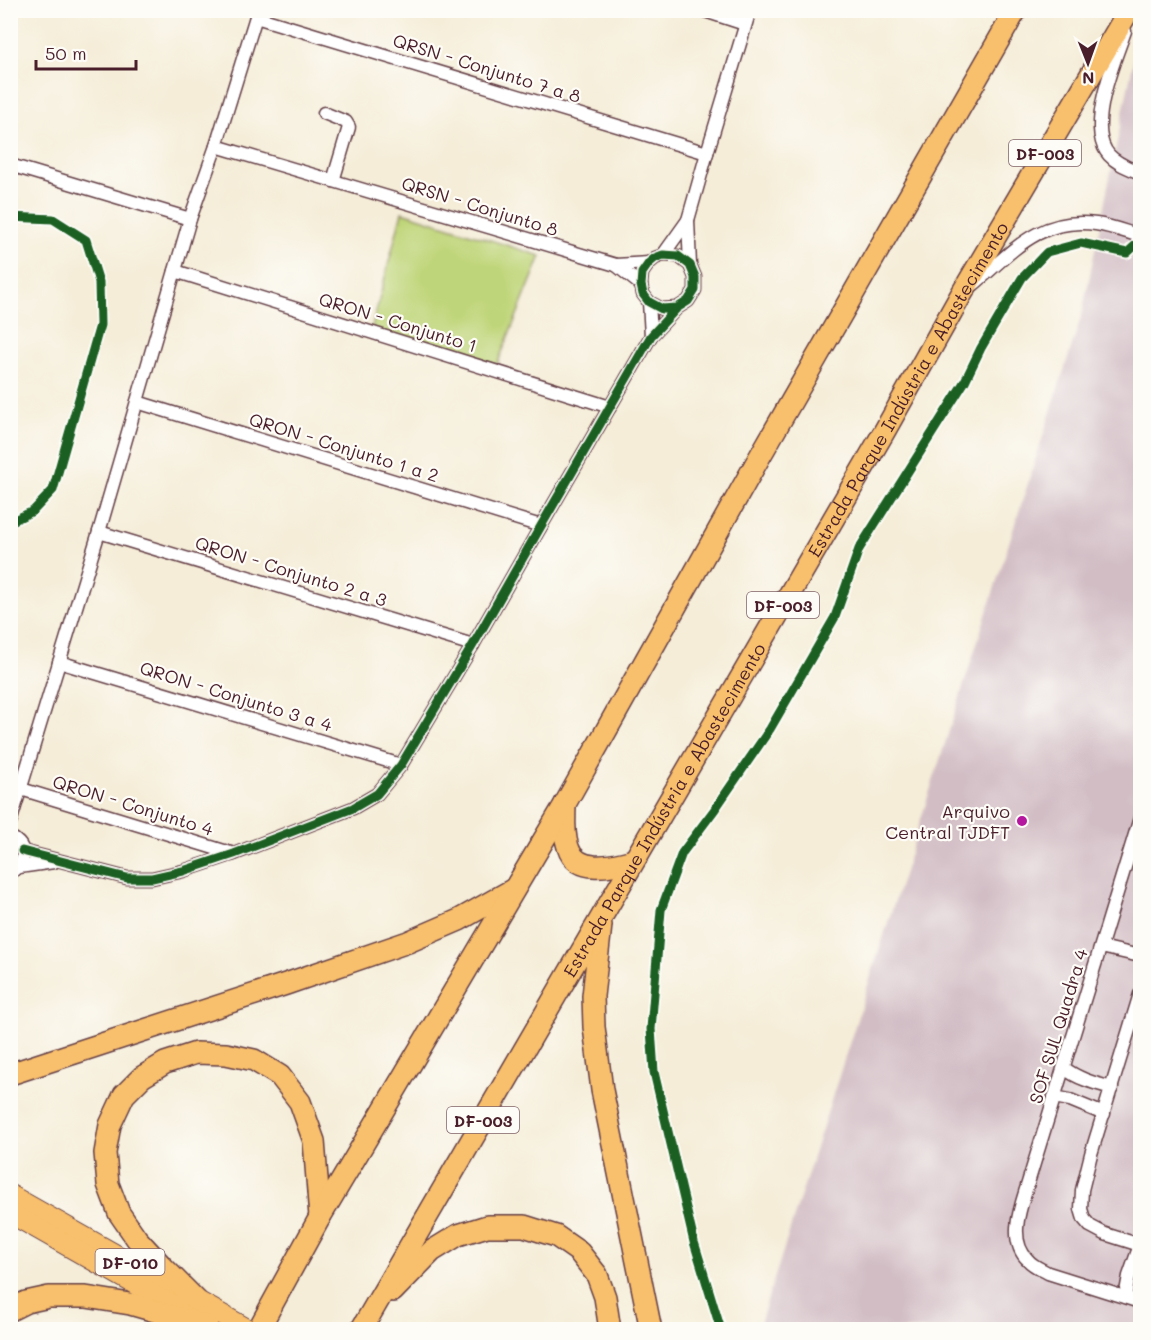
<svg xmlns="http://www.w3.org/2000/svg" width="1151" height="1340" font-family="Mali,sans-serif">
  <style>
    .industrial { fill: #d2bdc5 }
    .green { fill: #bfd579; stroke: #847a52; stroke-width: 1.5 }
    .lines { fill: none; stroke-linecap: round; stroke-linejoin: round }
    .minor-casing { stroke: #643e45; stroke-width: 15 }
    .primary-casing { stroke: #643e45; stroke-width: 22 }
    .trunk-casing { stroke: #643e45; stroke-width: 24 }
    .minor { stroke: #fff; stroke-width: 12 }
    .primary { stroke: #f8bf6c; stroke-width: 20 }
    .trunk { stroke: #f8bf6c; stroke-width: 21 }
    .cycleway-casing { stroke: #fdfcf7; stroke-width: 13 }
    .cycleway { stroke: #1b5e20; stroke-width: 9 }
    .poi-dot { fill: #b5179e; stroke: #fdfcf7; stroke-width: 2 }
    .labels { text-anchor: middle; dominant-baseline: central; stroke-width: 4.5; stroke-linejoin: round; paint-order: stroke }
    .shield { fill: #fdfcf7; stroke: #806168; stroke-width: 1.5 }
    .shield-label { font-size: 16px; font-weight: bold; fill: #4a1f2b }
    .street-label { font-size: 18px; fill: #4a1f2b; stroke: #fdfcf7 }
    .poi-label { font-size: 18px; fill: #4a1f2b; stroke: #fdfcf7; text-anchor: end }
  </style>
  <rect width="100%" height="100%" fill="#fdfcf7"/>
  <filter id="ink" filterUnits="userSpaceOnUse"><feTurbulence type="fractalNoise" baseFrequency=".0167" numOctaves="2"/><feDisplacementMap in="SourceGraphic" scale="12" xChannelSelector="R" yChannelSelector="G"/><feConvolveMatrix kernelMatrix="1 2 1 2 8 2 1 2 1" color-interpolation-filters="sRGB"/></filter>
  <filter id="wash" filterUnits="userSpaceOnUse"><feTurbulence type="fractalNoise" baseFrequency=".008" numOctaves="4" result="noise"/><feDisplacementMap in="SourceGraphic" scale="24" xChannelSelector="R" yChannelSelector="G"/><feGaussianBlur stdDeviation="1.35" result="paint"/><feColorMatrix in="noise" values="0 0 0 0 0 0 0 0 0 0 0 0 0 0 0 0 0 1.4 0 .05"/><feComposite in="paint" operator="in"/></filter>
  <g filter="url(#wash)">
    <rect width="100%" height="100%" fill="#f5edd8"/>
    <path class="industrial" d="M1140 36V1329L758 1330 1082 314 1138 39Z"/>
    <path class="green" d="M402 212 541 256 496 367 371 331Z"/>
  </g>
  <g filter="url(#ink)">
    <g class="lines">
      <defs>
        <g id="minor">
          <path d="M702 10 745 24"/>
          <path d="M256 17 707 153"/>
          <path d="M1125 31C1115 60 1085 128 1109 155 1117 164 1129 168 1140 173"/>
          <path d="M324 113 346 122 349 127 333 181"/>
          <path d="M216 146 616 265 649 263"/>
          <path d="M10 165 190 219"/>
          <path d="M663 255 688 220"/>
          <path d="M616 265 641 285"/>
          <path d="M690 265 688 220 707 153 750 10"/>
          <path d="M175 271 610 407"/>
          <path d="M973 285C1012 252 1040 216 1096 224 1111 226 1126 232 1140 236"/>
          <path d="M649 302 651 336"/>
          <path d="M137 402 541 526"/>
          <path d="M99 532 473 645"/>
          <path d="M59 662 401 765"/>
          <path d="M21 789 234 854"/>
          <path d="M1140 818 1028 1183C1021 1206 1007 1240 1028 1260 1033 1266 1041 1269 1048 1273L1140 1302"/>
          <path d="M10 823 99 532 190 219 216 146 258 10"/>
          <path d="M10 837C28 846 26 863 10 873"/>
          <path d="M22 851 127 878H152L183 871 234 854 353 808 377 794 401 765 473 645 541 526 651 336 677 308 688 301 695 290V277L690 265 678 256 663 255 655 258 649 263 642 273 641 285 643 294 649 302 662 309 677 308"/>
          <path d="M19 867 54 862"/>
          <path d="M1101 947 1140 956"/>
          <path d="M1140 994 1091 1154 1082 1190 1081 1209 1084 1219 1090 1226 1105 1234 1140 1245"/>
          <path d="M1064 1068C1078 1079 1094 1083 1112 1088"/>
          <path d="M1054 1097 1070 1100 1104 1114"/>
          <path d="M1125 1297 1129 1276 1140 1245"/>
        </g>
        <g id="primary">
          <path d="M10 1195 249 1330"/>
          <path d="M10 1213 193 1317"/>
        </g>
        <g id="trunk">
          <path d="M565 804C565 818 563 833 568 847 576 875 612 866 634 860"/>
          <path d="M601 925 593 996 594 1027 602 1090 651 1330"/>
          <path d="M10 1074 286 984 408 942 459 920 514 889"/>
          <path d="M393 1291 432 1251 458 1235 487 1226H524L556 1236 579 1252 597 1275 605 1297 610 1330"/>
          <path d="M196 1300 161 1265 137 1239 119 1213 108 1184 105 1153 110 1125 124 1095 142 1077 165 1063 196 1053 226 1054 254 1060 280 1076 300 1102 314 1141 320 1217"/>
          <path d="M10 1310 26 1302 49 1297H86L130 1304 207 1326"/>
          <path d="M258 1330 320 1217 565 804 759 458 1016 10"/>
          <path id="s1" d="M361 1330 884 432 961 295 1129 10"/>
        </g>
      </defs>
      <use href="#minor" class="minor-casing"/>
      <use href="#primary" class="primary-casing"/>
      <use href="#trunk" class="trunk-casing"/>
      <use href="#minor" class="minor"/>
      <use href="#primary" class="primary"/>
      <use href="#trunk" class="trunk"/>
      <defs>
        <g id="cycleway">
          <path d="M10 217 53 219 86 240 99 282 100 325 53 490 33 511 10 522"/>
          <path d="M22 851 127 878H152L183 871 234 854 353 808 377 794 401 765 473 645 541 526 651 336 677 308 688 301 695 290V277L690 265 678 256 663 255 655 258 649 263 642 273 641 285 643 294 649 302 662 309 677 308"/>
          <path d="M721 1330 694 1242 654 1072 651 1029 661 910 682 853 715 809 770 729 835 617 859 549 965 381 981 348 1022 278 1047 252 1081 243 1127 253 1140 241"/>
        </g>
      </defs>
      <use href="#cycleway" class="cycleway-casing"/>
      <use href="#cycleway" class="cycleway"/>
    </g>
  </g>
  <circle class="poi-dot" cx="1022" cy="821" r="6"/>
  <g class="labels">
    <g class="shield">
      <rect x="1009" y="140" width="72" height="26" rx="4.5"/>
      <rect x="747" y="592" width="72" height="26" rx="4.5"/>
      <rect x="447" y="1107" width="72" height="26" rx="4.5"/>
      <rect x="95.5" y="1249" width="69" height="26" rx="4.5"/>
    </g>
    <g class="shield-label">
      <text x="1045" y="153">DF-003</text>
      <text x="783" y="605">DF-003</text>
      <text x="483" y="1120">DF-003</text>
      <text x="130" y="1262">DF-010</text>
    </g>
    <g class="street-label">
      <text transform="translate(487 68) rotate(17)">QRSN - Conjunto 7 a 8</text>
      <text transform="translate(480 206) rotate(17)">QRSN - Conjunto 8</text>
      <text transform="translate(398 322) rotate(17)">QRON - Conjunto 1</text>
      <text stroke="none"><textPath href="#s1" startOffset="1088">Estrada Parque Indústria e Abastecimento</textPath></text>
      <text transform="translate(344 447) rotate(17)">QRON - Conjunto 1 a 2</text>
      <text transform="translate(291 571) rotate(17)">QRON - Conjunto 2 a 3</text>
      <text transform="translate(236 696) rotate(17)">QRON - Conjunto 3 a 4</text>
      <text transform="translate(133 805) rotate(17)">QRON - Conjunto 4</text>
      <text stroke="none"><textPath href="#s1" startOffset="602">Estrada Parque Indústria e Abastecimento</textPath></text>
      <text transform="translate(1058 1026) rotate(-73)">SOF SUL Quadra 4</text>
    </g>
    <g class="poi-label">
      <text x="1010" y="811">Arquivo<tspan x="1010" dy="21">Central TJDFT</tspan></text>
    </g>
  </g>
  <rect width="1151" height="1340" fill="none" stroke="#fdfcf7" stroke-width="36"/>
  <g transform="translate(1088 63) rotate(179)" stroke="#fdfcf7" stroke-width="4.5" paint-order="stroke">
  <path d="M0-4.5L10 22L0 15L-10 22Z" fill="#4a1f2b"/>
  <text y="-9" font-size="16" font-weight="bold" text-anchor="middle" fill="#4a1f2b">N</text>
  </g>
  <path d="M36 60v9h100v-9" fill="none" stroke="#4a1f2b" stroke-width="3"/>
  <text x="45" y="60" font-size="18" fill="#4a1f2b" stroke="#fdfcf7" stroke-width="4.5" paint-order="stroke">50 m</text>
</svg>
